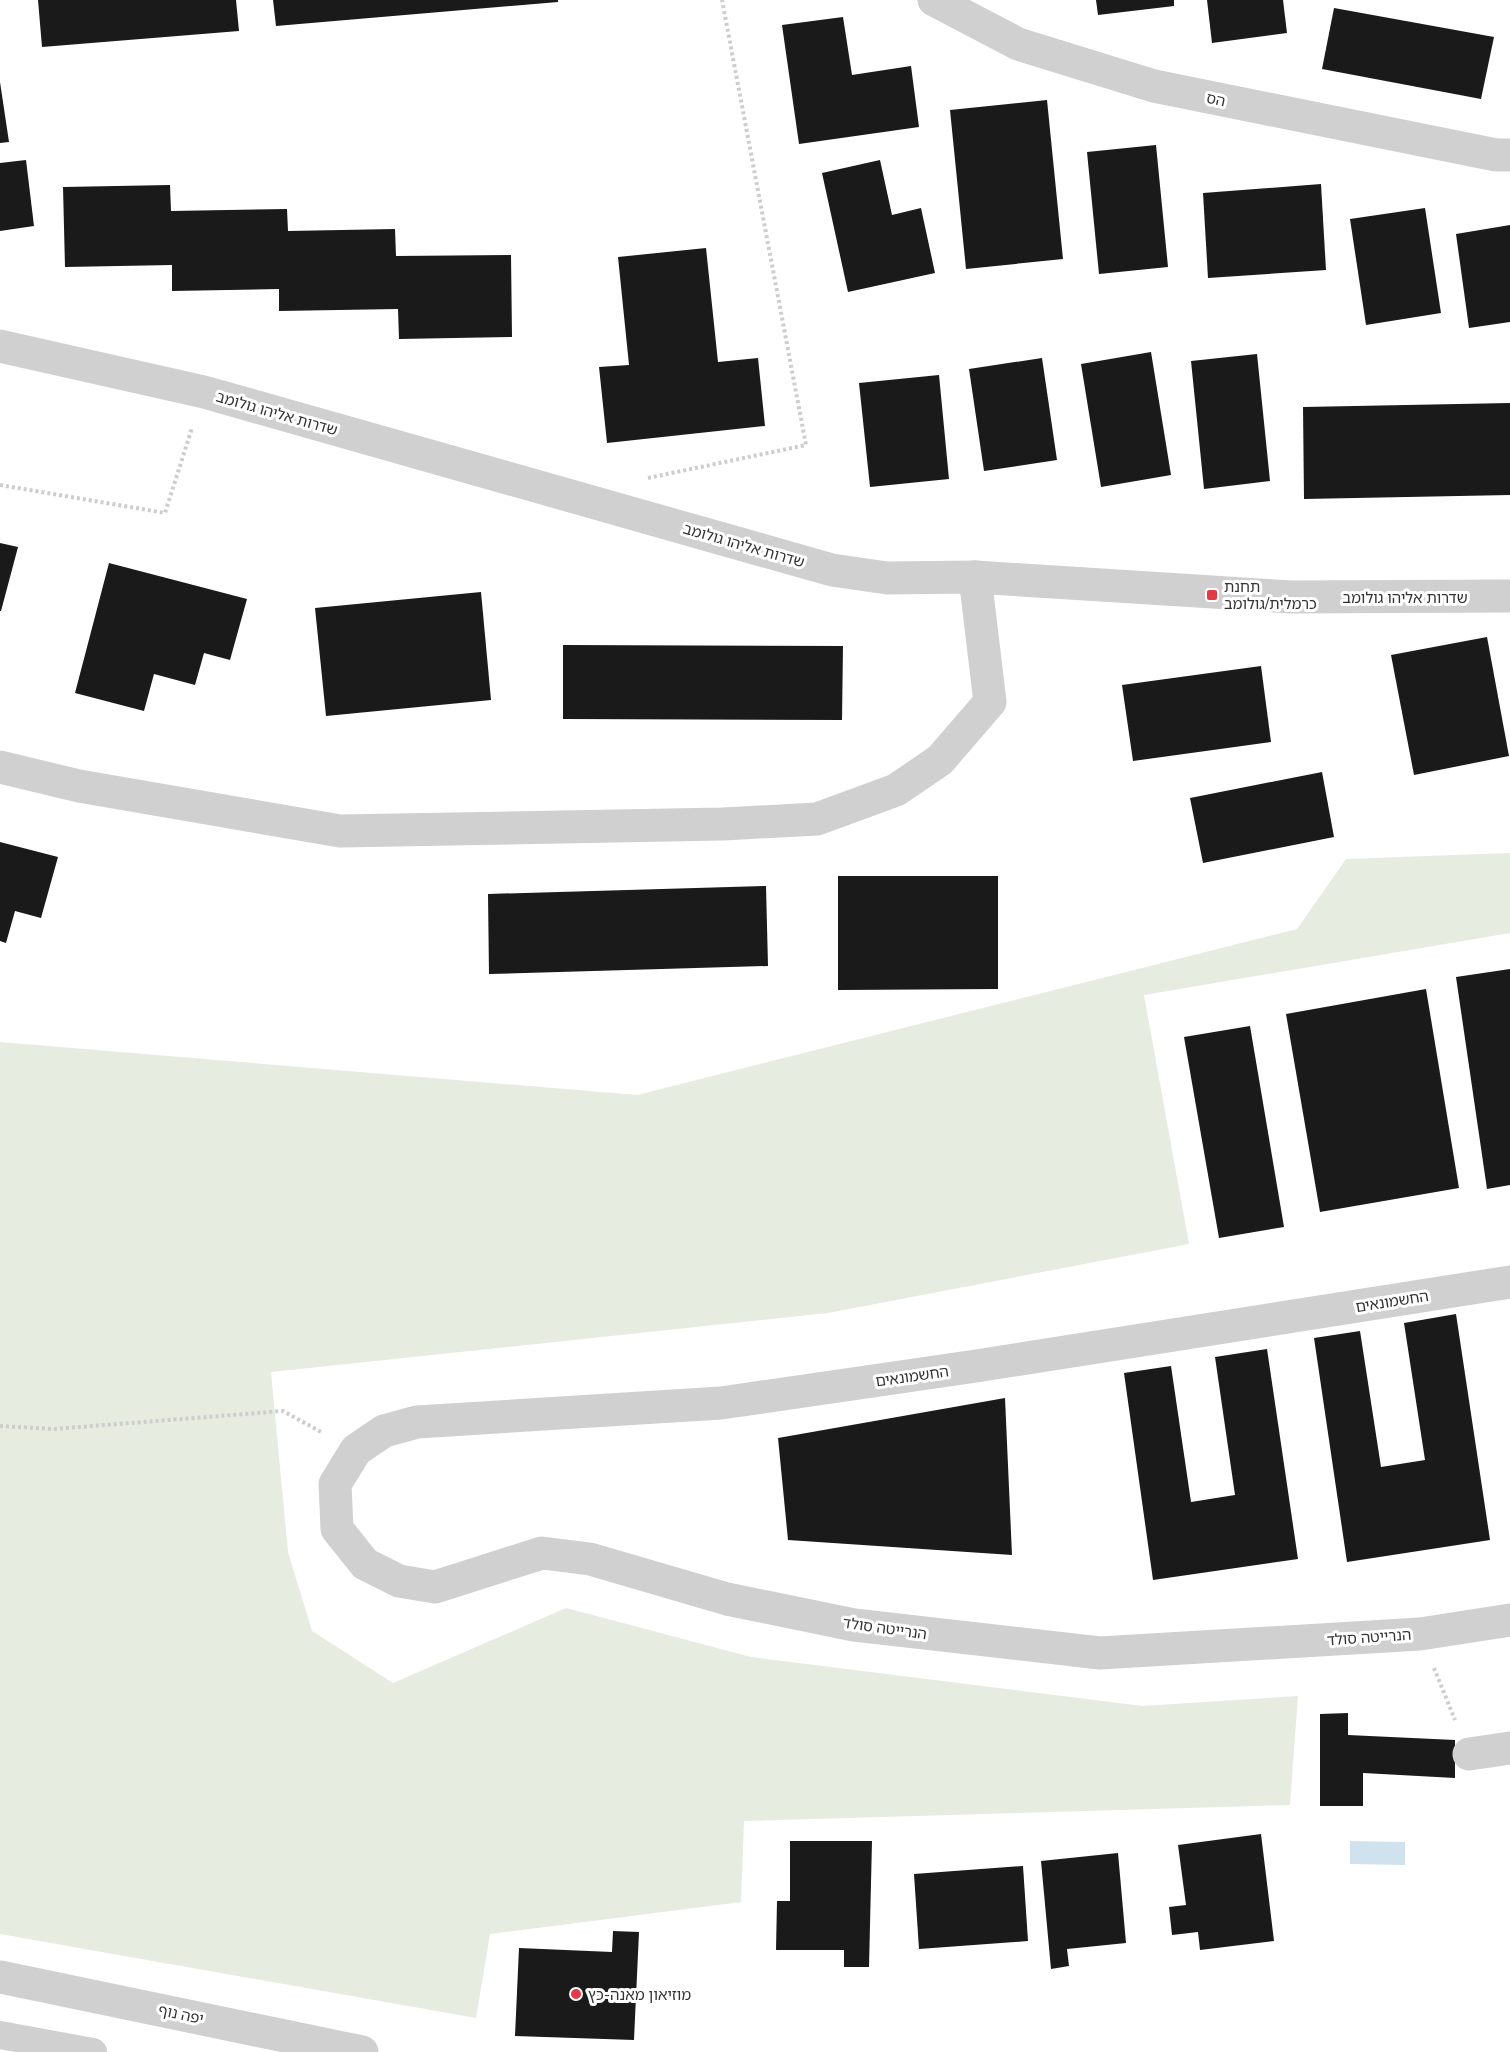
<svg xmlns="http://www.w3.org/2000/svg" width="1510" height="2052" font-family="Mulish,'Noto Sans Hebrew',sans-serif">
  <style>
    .green { fill: #e6ecdf }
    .water { fill: #cfe2ee }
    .building { fill: #1a1a1a }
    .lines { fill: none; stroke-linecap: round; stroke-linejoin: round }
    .path { stroke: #cdcdcd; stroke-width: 4; stroke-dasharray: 3 3; stroke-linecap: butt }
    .pedestrian { stroke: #d0d0d0; stroke-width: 28 }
    .minor { stroke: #d0d0d0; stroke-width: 33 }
    .tertiary { stroke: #d0d0d0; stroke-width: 33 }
    .poi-dot { fill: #e63946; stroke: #fff; stroke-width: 2 }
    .labels { text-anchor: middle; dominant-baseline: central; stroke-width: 6; stroke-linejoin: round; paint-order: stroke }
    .street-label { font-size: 15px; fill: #333; stroke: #fff }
    .poi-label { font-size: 15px; fill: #333; stroke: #fff; text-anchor: start }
  </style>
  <rect width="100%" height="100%" fill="#fff"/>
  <path class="green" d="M1510 853V933L1144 995 1189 1244 828 1313 271 1372 288 1552 312 1631 393 1683 566 1608 751 1657 1142 1706 1298 1696 1290 1805 744 1821 741 1902 490 1934 476 2018 0 1934V1042L637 1095 1297 929 1346 859Z"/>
  <path class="water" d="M1350 1841 1405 1842V1865L1350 1864Z"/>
  <g class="building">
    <path d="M38 0H236L239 31 42 47Z"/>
    <path d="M273 0H558V2L276 26Z"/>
    <path d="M1096 0H1174V6L1098 15Z"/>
    <path d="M1207 0H1283L1287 33 1212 43Z"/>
    <path d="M1334 8 1494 37 1481 99 1322 69Z"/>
    <path d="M843 17 852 75 911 66 919 127 799 144 782 25Z"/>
    <path d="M0 82 9 142 0 143Z"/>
    <path d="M1047 100 1063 259 966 269 950 110Z"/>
    <path d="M1156 145 1168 267 1099 274 1087 152Z"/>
    <path d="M26 160 34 226 0 231V163Z"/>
    <path d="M880 160 892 215 921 208 935 273 848 292 822 173Z"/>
    <path d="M1321 184 1326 270 1208 278 1203 193Z"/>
    <path d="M170 185 171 211 287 209 288 231 395 229 396 256 511 255 512 337 399 339 398 309 279 311V289L172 291V265L65 267 63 187Z"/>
    <path d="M1425 208 1441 313 1366 325 1350 219Z"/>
    <path d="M1510 225V322L1469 328 1456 234Z"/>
    <path d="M706 248 718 362 758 358 765 426 607 443 599 367 629 365 618 257Z"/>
    <path d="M1151 352 1171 475 1101 487 1081 364Z"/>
    <path d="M1257 354 1270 481 1204 489 1191 361Z"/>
    <path d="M1042 358 1057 460 984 471 969 369Z"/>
    <path d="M939 375 949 479 870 487 859 383Z"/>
    <path d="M1510 403V495L1304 499 1303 407Z"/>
    <path d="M0 543 18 547 1 611H0Z"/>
    <path d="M109 563 247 599 230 660 204 653 195 685 154 674 144 711 75 693Z"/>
    <path d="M481 592 491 700 326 716 315 608Z"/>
    <path d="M1487 637 1509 756 1414 775 1391 655Z"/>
    <path d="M563 645 843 646 842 720 563 719Z"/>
    <path d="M1261 666 1271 742 1133 761 1122 685Z"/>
    <path d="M1322 772 1334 837 1203 863 1190 798Z"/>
    <path d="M0 842 58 857 41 918 15 911 6 943 0 941Z"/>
    <path d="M838 876H998V989L838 990Z"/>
    <path d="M766 886 768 966 489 974 488 894Z"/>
    <path d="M1510 969V1185L1487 1189 1456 977Z"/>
    <path d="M1426 989 1459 1188 1320 1212 1286 1014Z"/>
    <path d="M1250 1026 1284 1227 1219 1238 1184 1037Z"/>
    <path d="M1456 1314 1490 1540 1347 1562 1314 1338 1360 1331 1381 1467 1425 1460 1404 1323Z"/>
    <path d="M1267 1349 1298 1559 1153 1580 1124 1373 1171 1366 1191 1502 1235 1495 1215 1357Z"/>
    <path d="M1005 1398 1012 1555 788 1540 778 1438Z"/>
    <path d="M1348 1713V1735L1455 1740V1778L1363 1773V1806H1320V1714Z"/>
    <path d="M1261 1834 1274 1941 1200 1950 1198 1932 1172 1935 1169 1907 1186 1905 1178 1845Z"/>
    <path d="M790 1841H872L869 1967H844V1950H776L777 1901H790Z"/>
    <path d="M1118 1853 1126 1943 1067 1949 1069 1966 1051 1969 1041 1861Z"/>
    <path d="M1023 1866 1028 1941 919 1949 914 1874Z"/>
    <path d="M613 1931 639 1932 634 2040 515 2036 519 1948 612 1952Z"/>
  </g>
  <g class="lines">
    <g class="path">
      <path d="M648 478 806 445 722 0"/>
      <path d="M0 485 165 513 192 428"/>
      <path d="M0 1426 54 1429 283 1411 323 1433"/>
      <path d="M1434 1668 1455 1720"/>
    </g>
    <path class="pedestrian" d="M0 2035 93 2052"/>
    <g class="minor">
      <path d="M934 0 1018 44 1154 86 1496 155H1510"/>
      <path d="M0 767 79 786 340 831 723 824 817 819 896 790 940 760 990 702 975 577"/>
      <path d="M1510 1282 976 1366 721 1403 417 1422 384 1431 356 1450 335 1484 337 1529 365 1564 399 1581 435 1587 542 1553 590 1559 727 1599 854 1625 1100 1653 1420 1634 1510 1620"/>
      <path d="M1469 1754 1510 1748"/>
      <path d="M0 1977 362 2052"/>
    </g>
    <path class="tertiary" d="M0 346 204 392 832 570 887 578 975 577 1291 597 1510 596"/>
  </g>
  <g class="poi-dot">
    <rect x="1206" y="589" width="12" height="12" rx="3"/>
    <circle cx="576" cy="1994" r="6"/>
  </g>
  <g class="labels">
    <g class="street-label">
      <text transform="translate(1216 99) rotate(12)">הס</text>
      <text transform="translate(277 413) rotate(16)">שדרות אליהו גולומב</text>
      <text transform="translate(744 545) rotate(16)">שדרות אליהו גולומב</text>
      <text x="1405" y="597">שדרות אליהו גולומב</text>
      <text transform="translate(1392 1301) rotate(-9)">החשמונאים</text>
      <text transform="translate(912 1376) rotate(-8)">החשמונאים</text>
      <text transform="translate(885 1628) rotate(8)">הנרייטה סולד</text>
      <text transform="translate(1369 1637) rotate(-4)">הנרייטה סולד</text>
      <text transform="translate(181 2014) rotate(12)">יפה נוף</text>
    </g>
    <g class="poi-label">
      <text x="1224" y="586">תחנת<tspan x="1224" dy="17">כרמלית/גולומב</tspan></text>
      <text x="588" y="1994">מוזיאון מאנה-כץ</text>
    </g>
  </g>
</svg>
